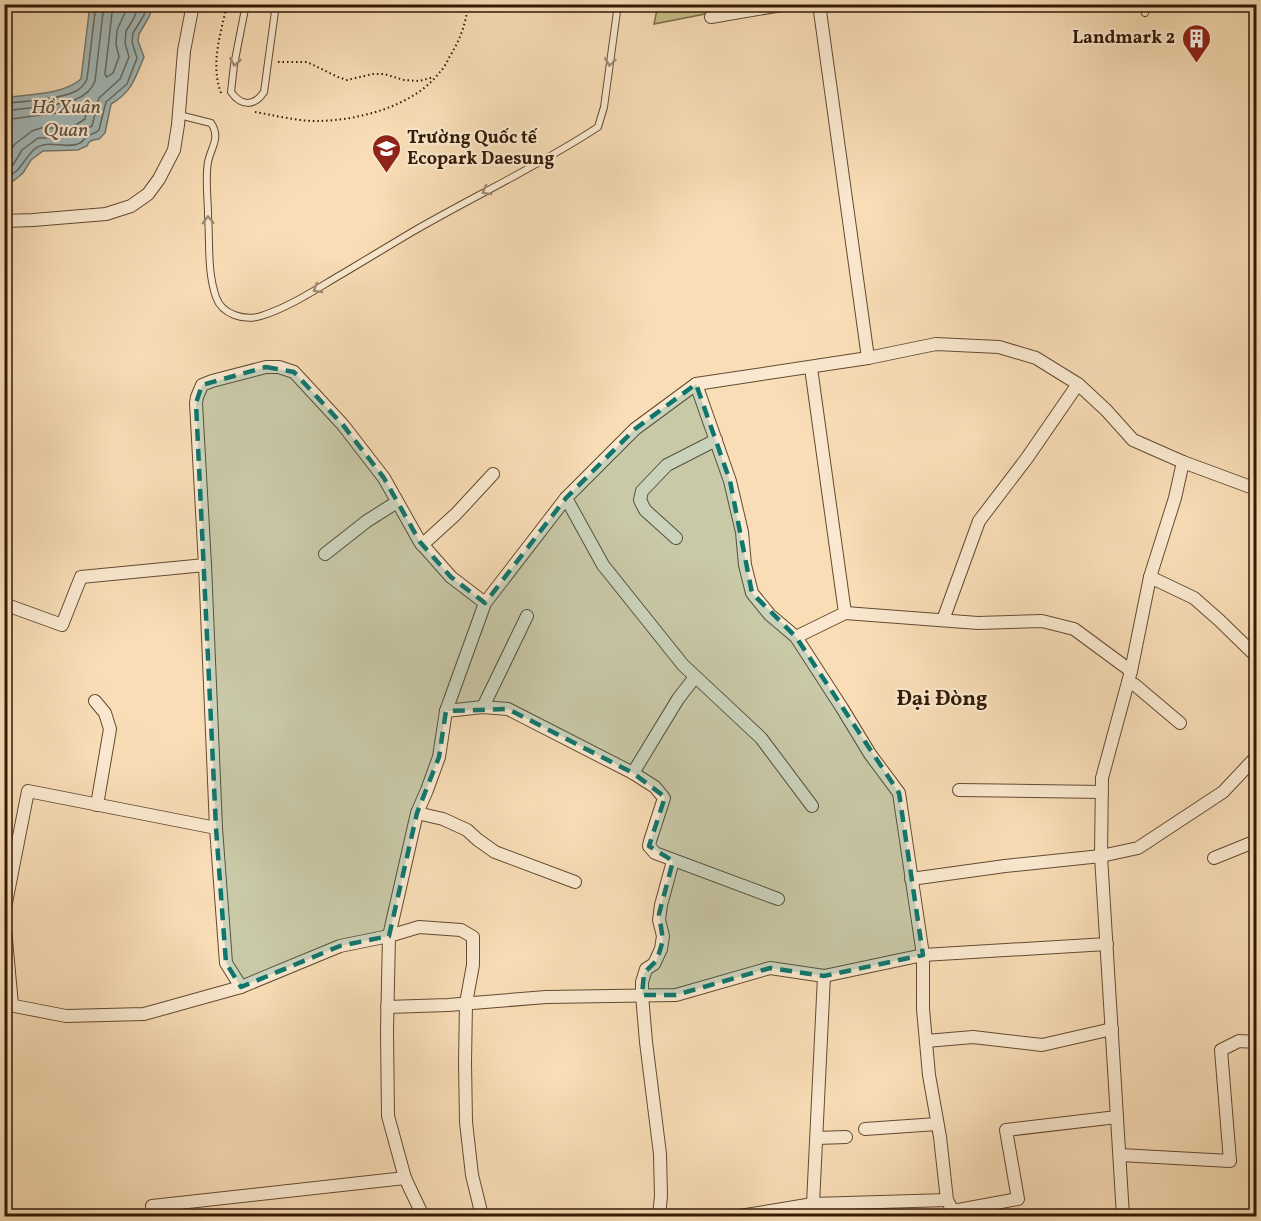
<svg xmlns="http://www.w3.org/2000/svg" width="1261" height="1221" font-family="Vollkorn,serif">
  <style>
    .green { fill: #c5bf88; stroke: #7c6c46; stroke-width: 1.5 }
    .water { fill: #a2b9b8; stroke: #767970; stroke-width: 1.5 }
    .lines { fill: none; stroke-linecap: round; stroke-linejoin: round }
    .shore { stroke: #6a695e; stroke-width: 1.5 }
    .service-casing { stroke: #644a31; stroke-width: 8 }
    .minor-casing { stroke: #644a31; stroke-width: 14 }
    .path { stroke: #331905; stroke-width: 2; stroke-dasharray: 1.5 3; stroke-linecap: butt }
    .service { stroke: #fae9d0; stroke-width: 6 }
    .minor { stroke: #fae9d0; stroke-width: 12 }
    .oneway { stroke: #a08b75 }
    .marked { fill: #0f766e; fill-opacity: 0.2; stroke: #0f766e; stroke-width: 4.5; stroke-dasharray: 12 8; stroke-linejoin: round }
    .labels { text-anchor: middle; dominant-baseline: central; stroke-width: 4.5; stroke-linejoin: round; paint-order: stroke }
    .poi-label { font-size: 18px; font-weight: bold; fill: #331905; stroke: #fae9d0; text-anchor: end }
    .water-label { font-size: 20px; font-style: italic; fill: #5a5144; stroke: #fae9d0 }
    .quarter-label { font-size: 21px; font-weight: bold; fill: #331905; stroke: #fae9d0 }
  </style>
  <rect width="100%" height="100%" fill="#f8ddb6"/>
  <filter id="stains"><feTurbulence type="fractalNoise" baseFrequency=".00333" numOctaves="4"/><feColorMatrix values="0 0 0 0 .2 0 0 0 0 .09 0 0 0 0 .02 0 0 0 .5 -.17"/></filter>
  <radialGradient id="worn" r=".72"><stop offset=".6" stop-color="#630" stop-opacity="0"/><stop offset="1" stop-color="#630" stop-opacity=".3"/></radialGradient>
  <path class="green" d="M658 5H751L654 24Z"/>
  <path class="water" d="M90 5H153L149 17 139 34 138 41 144 57C135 78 132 92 111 104L105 133 99 139 93 140 89 142 87 146 78 150 43 151 31 160 23 173 12 182H5V98C28 94 63 95 81 79Z"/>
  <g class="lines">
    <g class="shore">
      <path d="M113 4 105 74 107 77 113 73 119 57 116 44 117 30 129 4"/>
      <path d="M4 103C22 102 63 99 78 90 82 87 85 84 87 79L96 4"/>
      <path d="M4 111C16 110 27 108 38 107 57 104 87 103 95 81L104 4"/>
      <path d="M4 120 63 112 84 105 87 108 85 119 71 128H41L32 131 15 144 4 159"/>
      <path d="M4 168H8L13 165 22 150 38 138 75 137 82 131 92 126 99 98 120 79 129 57 125 43 126 31 134 18 139 4"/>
      <path d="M4 176C23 176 25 149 43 145 54 142 69 149 80 143 85 140 82 140 87 137 91 133 95 134 99 130L106 102 127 84 137 58 132 42 133 33 144 15 147 4"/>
    </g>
    <defs>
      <g id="service">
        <path d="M246 4 234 65 231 92C241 106 254 107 264 92L276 4"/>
        <path d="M1145 13 1149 4"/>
        <path d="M179 115 211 123C221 138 211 147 208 162 205 179 208 198 208 216 210 243 207 271 216 297 222 315 245 321 261 316 290 307 316 289 342 274 365 260 389 246 412 232 474 196 539 166 598 127L604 107 618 4"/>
      </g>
      <g id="minor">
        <path d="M819 4 868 358"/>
        <path d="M711 17 787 4"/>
        <path d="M4 221 33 220 106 214 131 206 148 194 159 179 174 150 178 125 184 51 193 4"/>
        <path d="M811 368 845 613"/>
        <path d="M696 384 730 481 742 532 745 565 752 593 770 615 796 637 842 708 870 754 899 793 923 955V1009L929 1075 940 1137 947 1200 953 1211 954 1216"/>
        <path d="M566 498 603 565 683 665 761 738 812 806"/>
        <path d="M676 538 645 510 640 500 642 491 667 465 716 440"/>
        <path d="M422 545 456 514 493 474"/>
        <path d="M325 554 367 521 397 502"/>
        <path d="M1150 577 1194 598 1219 620 1256 656"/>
        <path d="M4 604 62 625 81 577 205 565"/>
        <path d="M943 620 979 521 1027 458 1078 384"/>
        <path d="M796 637 845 613 978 623 1042 621 1074 629 1131 671"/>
        <path d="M1128 682 1135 685 1180 723"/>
        <path d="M95 701 105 713 110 729 97 805"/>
        <path d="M483 707 527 616"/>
        <path d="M446 711 483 707 508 709 633 773 655 787 664 798 650 841 649 846 655 853 778 899"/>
        <path d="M633 773 678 699 695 677"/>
        <path d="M959 790 1102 792"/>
        <path d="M417 813 443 819 467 830 478 840 495 852 575 882"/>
        <path d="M1214 858 1256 841"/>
        <path d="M911 879 1005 866 1101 856 1138 848 1223 792 1256 757"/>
        <path d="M4 913 28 791 216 828"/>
        <path d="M4 918 12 1005"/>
        <path d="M824 976 813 1204 947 1200"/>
        <path d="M241 987 226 963 216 828 205 565 196 403 197 397 202 385 212 381 266 367H279L294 372 343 425 384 478 420 542 451 577 485 603"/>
        <path d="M4 1004 66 1016 144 1014 241 987 340 946 389 936 419 927 461 930 473 937V965L466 1003 465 1063 466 1122 472 1175 482 1216"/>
        <path d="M387 1007 448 1005 546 997 676 995 770 968 824 976 923 955 1107 944"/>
        <path d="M926 1041 973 1037 1042 1045 1112 1029"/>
        <path d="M865 1129 937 1124"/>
        <path d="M817 1138 846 1137"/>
        <path d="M1120 1155 1230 1161 1221 1050 1239 1041 1256 1042"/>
        <path d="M152 1206 405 1178"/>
        <path d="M953 1211 1018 1199 1006 1130 1117 1117"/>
        <path d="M423 1216 405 1178 388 1116 387 1031 389 936 417 813 427 790 439 757 446 711 485 603 566 498 635 429 696 384 868 358 936 344 999 347 1036 358 1078 384 1106 410 1133 440 1183 462 1256 489"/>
        <path d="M659 1216 661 1196 660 1154 646 1042 642 995V982L646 969 654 964 661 949 663 936 659 920 661 905 673 861"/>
        <path d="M740 1216 813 1204"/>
        <path d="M1123 1216 1101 856 1102 778 1131 671 1150 577 1175 498 1183 462"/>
      </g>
    </defs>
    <use href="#service" class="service-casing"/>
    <use href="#minor" class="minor-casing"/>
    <g class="path">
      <path d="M278 62H307L338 77 347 80 373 74H384L404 80 419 81 434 77"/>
      <path d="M221 93C210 63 221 34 227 4"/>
      <path d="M255 112C273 115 301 122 319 121 360 120 414 106 440 72 444 68 447 62 450 56 460 40 466 24 468 4"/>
    </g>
    <use href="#service" class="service"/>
    <use href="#minor" class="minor"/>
  </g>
  <defs><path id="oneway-chevron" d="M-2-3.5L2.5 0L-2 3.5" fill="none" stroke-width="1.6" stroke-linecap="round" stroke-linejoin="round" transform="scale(1.5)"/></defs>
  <g class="oneway">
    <use href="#oneway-chevron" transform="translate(235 62) rotate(100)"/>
    <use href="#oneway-chevron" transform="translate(610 62) rotate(97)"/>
    <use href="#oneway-chevron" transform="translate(486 191) rotate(151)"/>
    <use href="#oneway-chevron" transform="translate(208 220) rotate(-92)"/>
    <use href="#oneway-chevron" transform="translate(317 289) rotate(149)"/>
  </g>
  <path class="marked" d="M266 367 294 372 343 425 384 478 420 542 451 577 485 603 566 498 635 429 696 384 730 481 752 593 796 637 899 793 923 955 824 976 770 968 676 995H642L644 973 657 960 663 940 659 914 673 861 649 846 665 797 633 773 508 709 446 711 439 757 417 813 389 936 340 946 241 987 226 963 216 828 196 403 202 385Z"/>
  <defs>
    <symbol id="building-pin" viewBox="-11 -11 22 30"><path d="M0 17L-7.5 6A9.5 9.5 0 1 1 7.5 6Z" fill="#8f2418" stroke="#fae9d0"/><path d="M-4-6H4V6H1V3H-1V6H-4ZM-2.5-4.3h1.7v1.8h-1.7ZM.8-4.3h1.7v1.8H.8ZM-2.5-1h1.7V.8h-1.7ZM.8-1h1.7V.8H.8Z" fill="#fff"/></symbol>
    <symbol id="school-pin" viewBox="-11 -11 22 30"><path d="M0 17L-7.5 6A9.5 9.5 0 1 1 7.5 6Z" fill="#8f2418" stroke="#fae9d0"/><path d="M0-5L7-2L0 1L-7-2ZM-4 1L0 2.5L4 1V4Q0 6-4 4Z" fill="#fff"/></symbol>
  </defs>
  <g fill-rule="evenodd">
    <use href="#building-pin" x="1180" y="22" width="33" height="45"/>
    <use href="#school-pin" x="370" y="132" width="33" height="45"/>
  </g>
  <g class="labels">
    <g class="poi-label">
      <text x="1175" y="38">Landmark 2</text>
      <text x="407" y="138" text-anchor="start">Trường Quốc tế<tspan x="407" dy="21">Ecopark Daesung</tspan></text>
    </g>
    <g class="water-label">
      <text x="66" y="108">Hồ Xuân<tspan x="66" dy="23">Quan</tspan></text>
    </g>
    <g class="quarter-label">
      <text x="942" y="699">Đại Đòng</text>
    </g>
  </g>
  <rect width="1261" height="1221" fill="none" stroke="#f8ddb6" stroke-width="24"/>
  <rect x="6" y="6" width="1249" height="1209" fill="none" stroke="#331905" stroke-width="3"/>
  <rect x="12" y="12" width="1237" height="1197" fill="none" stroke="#331905" stroke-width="1.5"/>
  <rect width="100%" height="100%" filter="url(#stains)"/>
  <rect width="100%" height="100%" fill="url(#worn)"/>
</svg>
